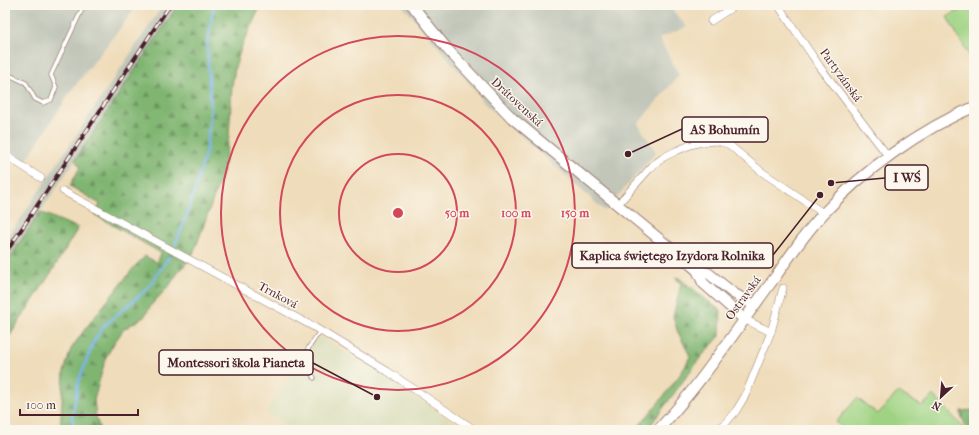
<svg xmlns="http://www.w3.org/2000/svg" width="979" height="435" font-family="'IM FELL French Canon',serif">
  <style>
    .built { fill: #dbdebc }
    .industrial { fill: #c1c6b9 }
    .grass { fill: #9fd383; stroke: #747957 }
    .forest { fill: url(#forest-firs); stroke: #646a4e }
    .lines { fill: none; stroke-linecap: round; stroke-linejoin: round }
    .stream { stroke: #7bb5ec; stroke-width: 2.5 }
    .lane-casing { stroke: #9c7e72; stroke-width: 5 }
    .street-casing { stroke: #9c7e72; stroke-width: 8 }
    .secondary-casing { stroke: #9c7e72; stroke-width: 12 }
    .lane { stroke: #fff; stroke-width: 3.5 }
    .street { stroke: #fff; stroke-width: 7 }
    .secondary { stroke: #fff; stroke-width: 10 }
    .rail-casing { stroke: #4a1f2b; stroke-width: 4 }
    .rail { stroke: #fbf7ec; stroke-width: 2.5; stroke-dasharray: 8; stroke-linecap: butt }
    .ring { fill: none; stroke: #d1495b; stroke-width: 2 }
    .labels { text-anchor: middle; dominant-baseline: central; stroke-width: 3; stroke-linejoin: round; paint-order: stroke }
    .street-label { font-size: 12px; fill: #4a1f2b; stroke: #fbf7ec }
    .centre { fill: #d1495b; stroke: #fbf7ec; stroke-width: 2 }
    .ring-label { font-size: 12px; text-anchor: middle; font-weight: bold; fill: #d1495b; stroke: #fbf7ec; stroke-width: 3; stroke-linejoin: round; paint-order: stroke }
    .leader { fill: none; stroke: #4a1f2b; stroke-width: 1.5 }
    .callout-dot { fill: #4a1f2b; stroke: #fbf7ec; stroke-width: 1.5 }
    .callout { fill: #fbf7ec; stroke: #4a1f2b; stroke-width: 1.5 }
    .callout-label { font-size: 13px; text-anchor: middle; font-weight: bold; fill: #4a1f2b }
  </style>
  <defs>
    <pattern id="forest-firs" width="22" height="20" patternUnits="userSpaceOnUse"><rect width="22" height="20" fill="#7fb571"/><path d="M5 1l3.5 6h-7zM16 11l3.5 6h-7z" fill="#6a935d"/></pattern>
  </defs>
  <rect width="100%" height="100%" fill="#fbf7ec"/>
  <filter id="ink" filterUnits="userSpaceOnUse"><feTurbulence type="fractalNoise" baseFrequency=".025" numOctaves="2"/><feDisplacementMap in="SourceGraphic" scale="8" xChannelSelector="R" yChannelSelector="G"/><feConvolveMatrix kernelMatrix="1 2 1 2 8 2 1 2 1" color-interpolation-filters="sRGB"/></filter>
  <filter id="wash" filterUnits="userSpaceOnUse"><feTurbulence type="fractalNoise" baseFrequency=".012" numOctaves="4" result="noise"/><feDisplacementMap in="SourceGraphic" scale="16" xChannelSelector="R" yChannelSelector="G"/><feGaussianBlur stdDeviation="0.9" result="paint"/><feColorMatrix in="noise" values="0 0 0 0 0 0 0 0 0 0 0 0 0 0 0 0 0 1.4 0 .05"/><feComposite in="paint" operator="in"/></filter>
  <g filter="url(#wash)">
    <rect width="100%" height="100%" fill="#efdcba"/>
    <path class="built" d="M316 334 416 397 464 430H293L266 412Z"/>
    <g class="industrial">
      <path d="M5 5H138L71 91 25 162 5 149Z"/>
      <path d="M163 5H178L5 265V242Z"/>
      <path d="M402 5H668L687 27 659 38 679 75 638 124 656 152 605 211 484 103 477 92Z"/>
    </g>
    <g class="grass">
      <path d="M969 5H974V64L947 17Z"/>
      <path d="M898 392 922 406 933 395 966 430H844L836 422 857 398 878 414Z"/>
    </g>
    <g class="forest">
      <path d="M178 5H261L241 48 235 68 232 85 229 136 223 172 194 252 182 269H180L170 285 152 304 144 317 124 329 114 343 106 357 94 400 96 417 100 430H60L64 372 71 349 85 329 135 266 145 256 156 262 161 253 95 215 100 204 70 186 80 167 75 160Z"/>
      <path d="M40 212 78 228 51 273 5 343V265Z"/>
      <path d="M675 277 679 278 721 311 720 336 700 358 650 426 646 430H635C645 419 688 369 690 356L677 330 673 317 681 284Z"/>
      <path d="M974 410V430H968L961 416V411Z"/>
    </g>
    <g class="lines">
      <g class="stream">
        <path d="M175 245 188 212 206 152 211 110 207 46 214 5"/>
        <path d="M74 430 72 417 79 380 94 341 104 326 147 289 169 257"/>
      </g>
    </g>
  </g>
  <g filter="url(#ink)">
    <g class="lines">
      <defs>
        <g id="lane">
          <path d="M5 73 26 83 35 99 43 103 51 100 56 87 51 75 84 5"/>
          <path d="M314 378C299 353 306 353 320 331"/>
        </g>
        <g id="street">
          <path d="M778 5 820 67 888 156"/>
          <path d="M711 21 736 5"/>
          <path d="M5 155 41 178"/>
          <path d="M63 191 314 327 387 371 475 430"/>
          <path d="M618 204 653 165 664 157 676 151 688 146 702 142 717 141 728 144 762 172 823 213"/>
          <path d="M744 319 771 332"/>
          <path d="M714 430 724 425 736 411 745 396 771 332 783 288"/>
        </g>
        <g id="secondary">
          <path d="M412 5 448 50 512 118 697 270 703 283 744 319"/>
          <path d="M697 270 708 273 733 293 754 305"/>
          <path d="M658 430C701 384 738 327 776 276 791 254 806 232 824 213 863 171 921 129 974 107"/>
        </g>
      </defs>
      <use href="#lane" class="lane-casing"/>
      <use href="#street" class="street-casing"/>
      <use href="#secondary" class="secondary-casing"/>
      <use href="#lane" class="lane"/>
      <use href="#street" class="street"/>
      <use href="#secondary" class="secondary"/>
      <defs>
        <path id="rail" d="M5 254 170 5"/>
      </defs>
      <use href="#rail" class="rail-casing"/>
      <use href="#rail" class="rail"/>
    </g>
  </g>
  <g class="ring">
    <circle cx="398" cy="213" r="59"/>
    <circle cx="398" cy="213" r="118"/>
    <circle cx="398" cy="213" r="177"/>
  </g>
  <g class="labels">
    <g class="street-label">
      <text transform="translate(841 75) rotate(54)">Partyzánská</text>
      <text transform="translate(517 102) rotate(43)">Drátovenská</text>
      <text transform="translate(278 295) rotate(28)">Trnková</text>
      <text transform="translate(743 298) rotate(-54)">Ostravská</text>
    </g>
  </g>
  <circle cx="398" cy="213" r="6" class="centre"/>
  <g class="ring-label">
    <text x="457" y="217">50 m</text>
    <text x="516" y="217">100 m</text>
    <text x="575" y="217">150 m</text>
  </g>
  <path class="leader" d="M628 154L682 129M831 183L885 178M820 195L773 255M377 397L313 363"/>
  <g class="callout-dot">
    <circle cx="628" cy="154" r="4"/>
    <circle cx="831" cy="183" r="4"/>
    <circle cx="820" cy="195" r="4"/>
    <circle cx="377" cy="397" r="4"/>
  </g>
  <g class="callout">
    <rect x="682" y="117" width="86" height="25" rx="4"/>
    <rect x="885" y="165" width="43" height="25" rx="4"/>
    <rect x="572" y="243" width="201" height="25" rx="4"/>
    <rect x="159" y="350" width="154" height="25" rx="4"/>
  </g>
  <g class="callout-label">
    <text x="725" y="134">AS Bohumín</text>
    <text x="907" y="182">I WŚ</text>
    <text x="672" y="260">Kaplica świętego Izydora Rolnika</text>
    <text x="236" y="367">Montessori škola Pianeta</text>
  </g>
  <rect width="979" height="435" fill="none" stroke="#fbf7ec" stroke-width="20"/>
  <g transform="translate(941 397) rotate(206)" stroke="#fbf7ec" stroke-width="3" paint-order="stroke">
  <path d="M0-3L7 15L0 10L-7 15Z" fill="#4a1f2b"/>
  <text y="-6" font-size="11" font-weight="bold" text-anchor="middle" fill="#4a1f2b">N</text>
  </g>
  <path d="M20 409v6h118v-6" fill="none" stroke="#4a1f2b" stroke-width="2"/>
  <text x="26" y="409" font-size="12" fill="#4a1f2b" stroke="#fbf7ec" stroke-width="3" paint-order="stroke">100 m</text>
</svg>
